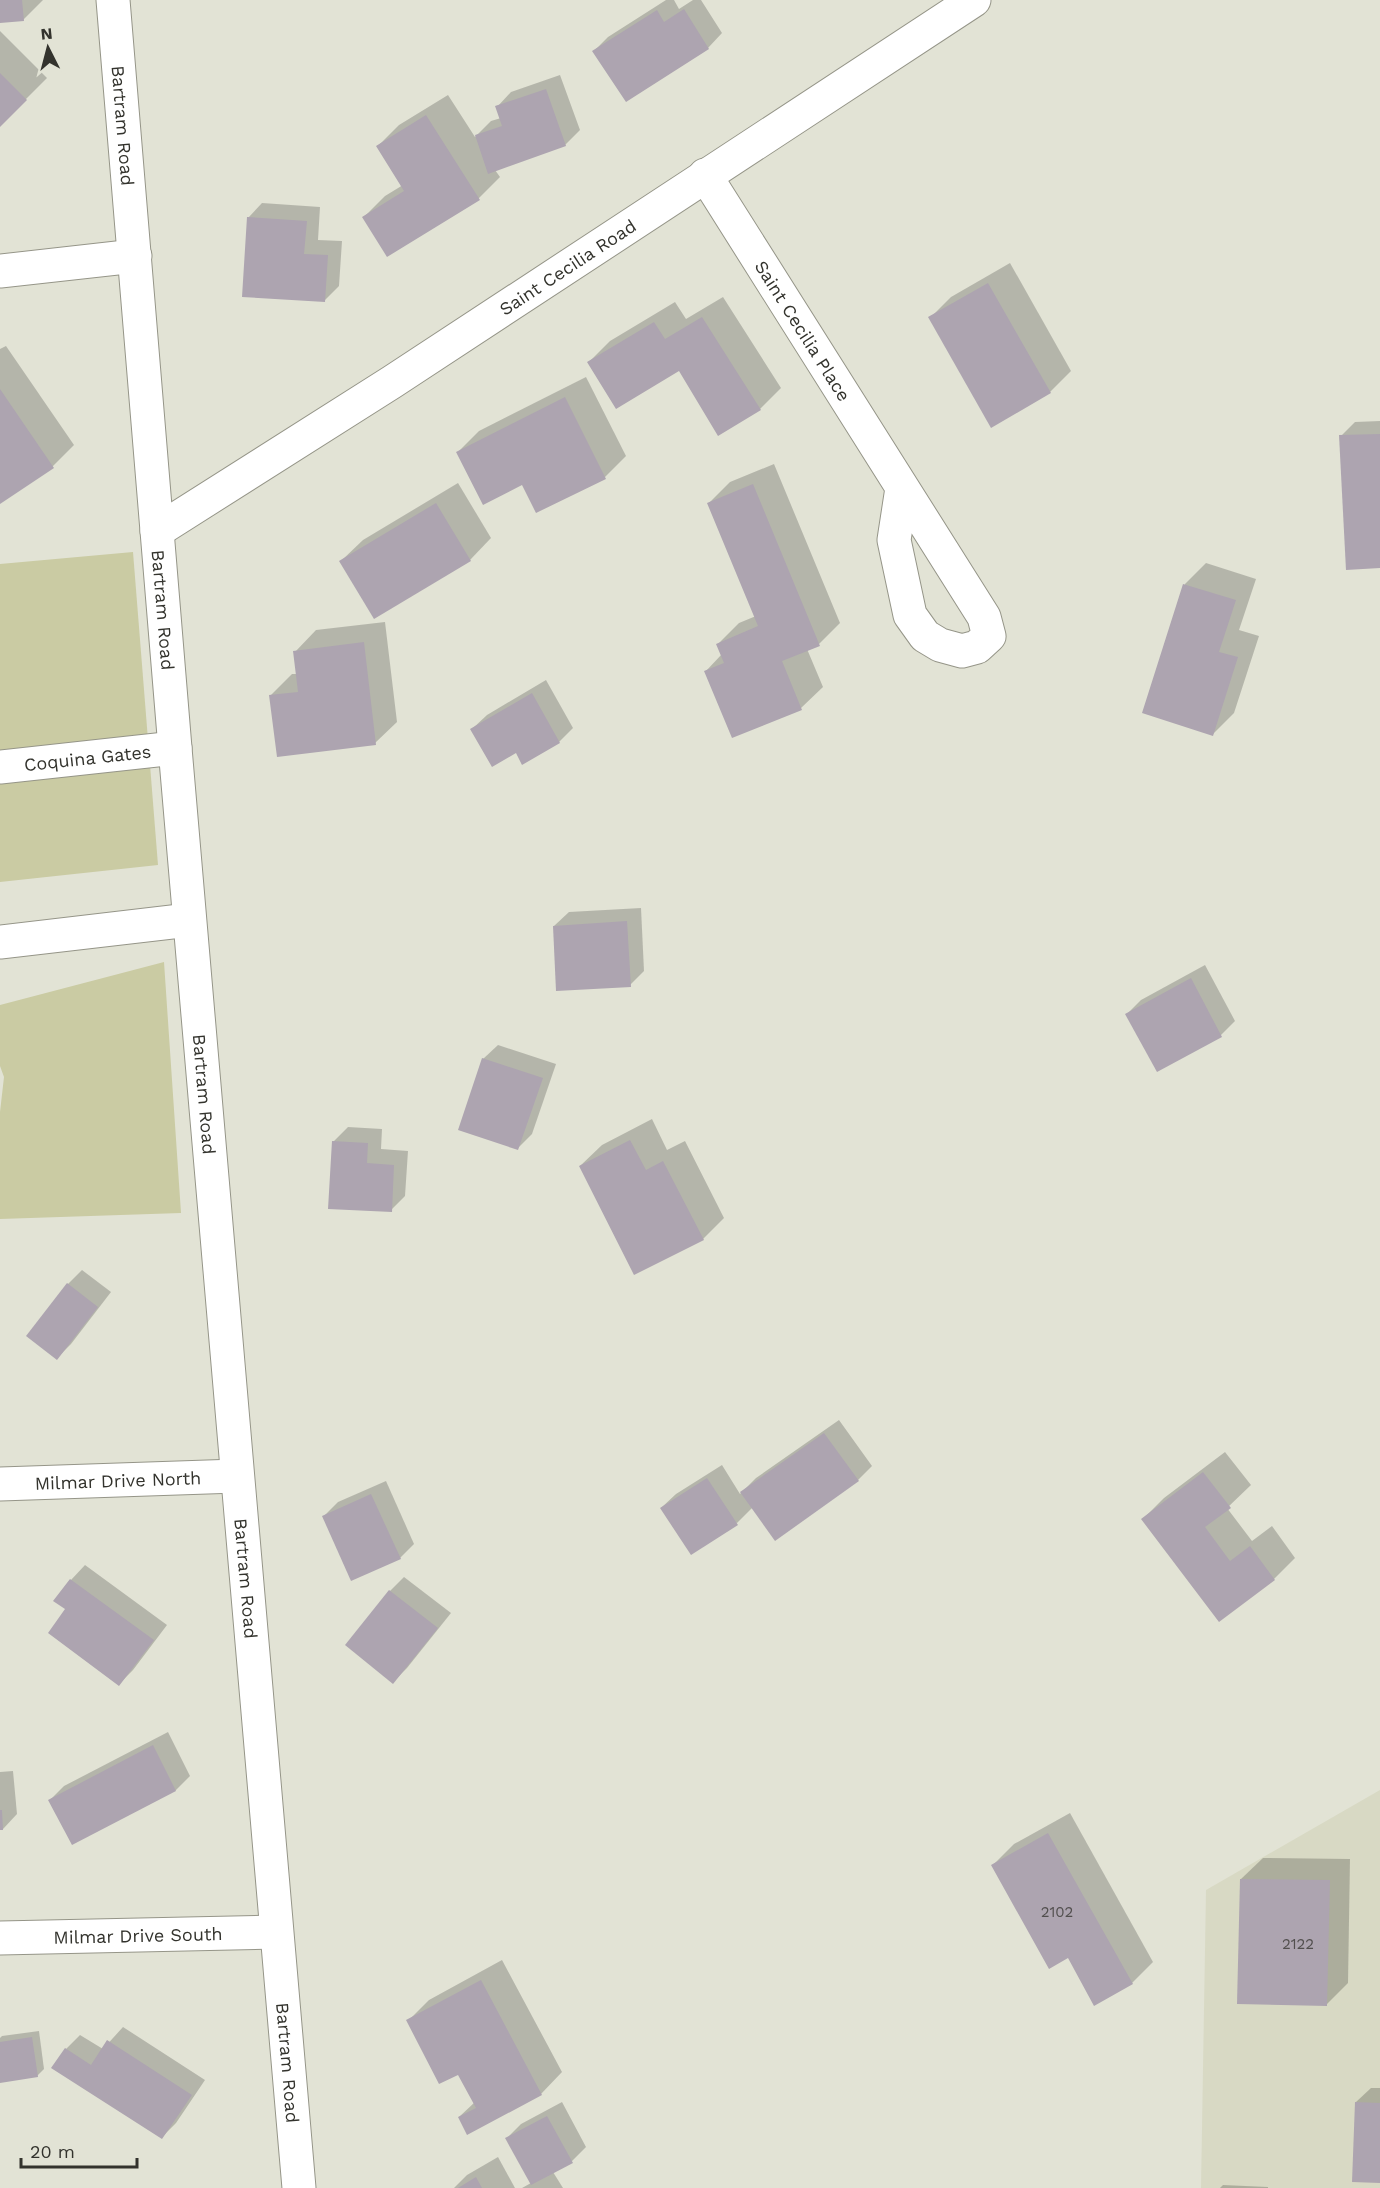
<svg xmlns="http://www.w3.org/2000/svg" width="1380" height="2188" font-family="'Work Sans',sans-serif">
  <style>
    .built { fill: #d8d9c4 }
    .green { fill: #cacba3 }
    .shadow { fill: #0003 }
    .building { fill: #ada4b0 }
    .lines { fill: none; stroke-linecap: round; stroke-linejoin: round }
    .minor-casing { stroke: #959588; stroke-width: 35 }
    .tertiary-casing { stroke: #959588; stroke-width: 35 }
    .minor { stroke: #fff; stroke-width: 33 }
    .tertiary { stroke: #fff; stroke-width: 33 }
    .labels { text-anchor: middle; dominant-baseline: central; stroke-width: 6; stroke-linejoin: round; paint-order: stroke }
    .number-label { font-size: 15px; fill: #524f4e }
    .street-label { font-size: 18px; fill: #33332d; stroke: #e2e3d5 }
  </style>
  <rect width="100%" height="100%" fill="#e2e3d5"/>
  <path class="built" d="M1380 1790V2188H1201L1206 1890Z"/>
  <g class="green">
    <path d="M133 552 158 865 0 882V564Z"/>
    <path d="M164 962 181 1213 0 1219V1112L4 1077 0 1066V1005Z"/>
  </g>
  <g class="shadow">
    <path d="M0 0H43L23 20 0 22Z"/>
    <path d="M666 0H674L679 9 693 0H701L722 33 708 48 594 51 608 37Z"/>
    <path d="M0 31 47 78 0 125Z"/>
    <path d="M560 75 580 130 565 145 495 170 500 177 479 198 364 217 385 196 403 185 378 146 399 125 448 95 475 137 491 121 501 118 497 107 511 92Z"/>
    <path d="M262 203 320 207 318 240 342 241 339 286 325 300 248 218Z"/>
    <path d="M1010 263 1071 371 1050 392 930 318 951 297Z"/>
    <path d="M723 297 781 388 760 409 679 369 589 362 610 341 675 302 686 319Z"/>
    <path d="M6 346 74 445 53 466 0 502V349Z"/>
    <path d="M586 377 626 456 605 477 523 483 458 452 479 431Z"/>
    <path d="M1380 421V567L1341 436 1355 422Z"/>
    <path d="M774 464 840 623 819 644 807 649 823 687 801 708 733 736 706 671 722 654 718 644 739 623 756 616 709 503 730 482Z"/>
    <path d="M458 483 491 538 470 560 341 561 363 540Z"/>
    <path d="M1206 563 1256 579 1239 630 1259 636 1234 713 1213 734 1144 712 1185 584Z"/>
    <path d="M385 622 397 722 375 743 270 696 292 674H298L295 652 316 630Z"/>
    <path d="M546 680 573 728 559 742 516 751 472 729 487 715Z"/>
    <path d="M641 908 644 971 630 985 554 926 569 912Z"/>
    <path d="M1205 965 1235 1021 1221 1035 1157 1070 1127 1014 1141 1000Z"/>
    <path d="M498 1045 556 1064 532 1134 518 1148 483 1059Z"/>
    <path d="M652 1119 667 1150 685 1141 724 1218 703 1239 580 1166 602 1145Z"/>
    <path d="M348 1127 382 1129 381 1149 408 1151 405 1196 391 1210 333 1142Z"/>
    <path d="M82 1270 111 1292 71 1344 57 1358 68 1284Z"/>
    <path d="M839 1420 872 1466 858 1480 753 1507 737 1523 661 1508 676 1494 722 1465 740 1494 756 1478Z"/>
    <path d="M1225 1452 1251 1485 1227 1508 1252 1541 1272 1526 1295 1558 1274 1579 1219 1620 1143 1519 1164 1498Z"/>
    <path d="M386 1481 414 1544 400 1558 324 1516 338 1502Z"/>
    <path d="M85 1565 167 1625 133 1670 119 1684 68 1609 55 1601 71 1580Z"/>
    <path d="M404 1577 451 1613 407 1668 393 1682 390 1591Z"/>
    <path d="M168 1732 190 1776 176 1790 72 1843 50 1800 64 1786Z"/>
    <path d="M13 1771 17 1814 3 1829H0V1772Z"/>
    <path d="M1070 1813 1153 1962 1132 1983 1069 1956 993 1865 1014 1844Z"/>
    <path d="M1263 1858 1350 1859 1348 1983 1327 2004 1241 1879Z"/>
    <path d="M502 1960 562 2072 541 2094 468 2133 459 2117 475 2102 458 2073 408 2021 429 2000Z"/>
    <path d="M123 2027 205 2080 176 2123 162 2137 66 2049 80 2035 103 2049Z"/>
    <path d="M39 2031 44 2069 37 2076 0 2075V2038L2 2036Z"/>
    <path d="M1371 2088H1380V2181L1356 2102Z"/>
    <path d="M562 2102 586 2147 572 2161 553 2172 563 2188H522L531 2183 507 2138 521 2124Z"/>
    <path d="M498 2157 515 2188H454L467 2175Z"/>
    <path d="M1223 2185 1268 2187V2188H1220Z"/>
  </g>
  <g class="building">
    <path d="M0 0H22L24 21 0 23Z"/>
    <path d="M684 9 709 49 626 102 592 51 657 10 664 22Z"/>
    <path d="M0 73 27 100 0 127Z"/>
    <path d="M546 89 566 146 488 174 475 135 502 126 495 106Z"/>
    <path d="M426 115 480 200 387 257 362 217 404 191 376 146Z"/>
    <path d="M247 217 307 221 304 254 328 255 325 302 242 297Z"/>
    <path d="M988 283 1051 393 991 428 928 317Z"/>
    <path d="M702 317 761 410 718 436 679 371 616 409 587 362 654 322 665 339Z"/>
    <path d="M0 389 54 468 0 504Z"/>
    <path d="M565 397 606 479 536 513 522 485 483 505 456 452Z"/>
    <path d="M1380 434V568L1346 570 1339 435Z"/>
    <path d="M753 484 820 646 782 661 802 710 732 738 704 671 724 663 716 644 758 626 707 503Z"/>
    <path d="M436 503 471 561 374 619 339 561Z"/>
    <path d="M1183 584 1236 600 1219 652 1238 657 1213 736 1142 713Z"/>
    <path d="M364 642 376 745 277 757 269 695 298 692 293 651Z"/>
    <path d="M532 693 560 743 522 765 516 753 492 767 470 729Z"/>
    <path d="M627 921 631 987 556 991 553 926Z"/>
    <path d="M1191 978 1222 1037 1157 1072 1125 1014Z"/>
    <path d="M482 1058 543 1078 518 1150 458 1130Z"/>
    <path d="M630 1140 646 1170 663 1161 704 1240 634 1275 579 1166Z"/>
    <path d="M332 1141 368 1143 367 1163 394 1165 392 1212 328 1209Z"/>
    <path d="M67 1283 98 1307 57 1360 26 1336Z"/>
    <path d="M824 1433 859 1481 775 1541 740 1492Z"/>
    <path d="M1203 1472 1231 1508 1205 1527 1230 1561 1250 1546 1275 1580 1219 1622 1141 1519Z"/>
    <path d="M707 1478 738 1525 691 1555 660 1508Z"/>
    <path d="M371 1494 401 1559 351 1581 322 1516Z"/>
    <path d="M70 1579 154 1640 119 1686 48 1633 65 1609 53 1601Z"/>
    <path d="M389 1590 438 1628 393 1684 345 1645Z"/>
    <path d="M153 1745 176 1791 72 1845 48 1800Z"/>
    <path d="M0 1810H2L3 1830H0Z"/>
    <path d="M1048 1833 1133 1984 1094 2006 1068 1958 1049 1969 991 1865Z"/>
    <path d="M1240 1879 1330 1880 1327 2006 1237 2004Z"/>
    <path d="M481 1980 542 2095 467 2135 458 2117 476 2108 458 2075 439 2084 406 2020Z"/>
    <path d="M32 2037 38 2077 0 2083V2042Z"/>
    <path d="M107 2040 192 2095 162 2139 51 2068 65 2048 91 2065Z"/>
    <path d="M1355 2102 1380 2103V2183L1352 2182Z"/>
    <path d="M547 2116 573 2163 531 2185 505 2138Z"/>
    <path d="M476 2177 482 2188H458Z"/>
  </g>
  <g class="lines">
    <defs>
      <g id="minor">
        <path id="s1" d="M705 175 984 617 989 636 977 647 962 651 940 645 925 636 910 615 894 540 902 488"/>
        <path d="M0 271 135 256"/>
        <path id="s2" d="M157 531 392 382 974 0"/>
        <path id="s3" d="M0 767 175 748"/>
        <path d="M0 942 189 920"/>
        <path id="s4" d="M0 1484 237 1476"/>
        <path id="s5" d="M0 1938 275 1932"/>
      </g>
      <g id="tertiary">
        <path id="s6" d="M113 0 175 748 299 2188"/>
      </g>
    </defs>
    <use href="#minor" class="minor-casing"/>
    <use href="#tertiary" class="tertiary-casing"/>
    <use href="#minor" class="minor"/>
    <use href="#tertiary" class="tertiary"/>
  </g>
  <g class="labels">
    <g class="number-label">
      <text x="1057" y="1912">2102</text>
      <text x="1298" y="1944">2122</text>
    </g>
    <g class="street-label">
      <text stroke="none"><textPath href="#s6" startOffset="126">Bartram Road</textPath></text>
      <text stroke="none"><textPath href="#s2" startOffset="488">Saint Cecilia Road</textPath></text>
      <text stroke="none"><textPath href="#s1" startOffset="184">Saint Cecilia Place</textPath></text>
      <text stroke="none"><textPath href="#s6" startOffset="612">Bartram Road</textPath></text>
      <text stroke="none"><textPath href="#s3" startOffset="88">Coquina Gates</textPath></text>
      <text stroke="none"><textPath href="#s6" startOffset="1098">Bartram Road</textPath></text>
      <text stroke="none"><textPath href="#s4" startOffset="118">Milmar Drive North</textPath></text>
      <text stroke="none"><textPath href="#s6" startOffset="1584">Bartram Road</textPath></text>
      <text stroke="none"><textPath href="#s5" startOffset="138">Milmar Drive South</textPath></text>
      <text stroke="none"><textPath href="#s6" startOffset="2070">Bartram Road</textPath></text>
    </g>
  </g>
  <g transform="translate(48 48) rotate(354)" stroke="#e2e3d5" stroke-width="4.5" paint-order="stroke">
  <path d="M0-4.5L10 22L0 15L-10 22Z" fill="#33332d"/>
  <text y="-9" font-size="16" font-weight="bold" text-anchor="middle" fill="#33332d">N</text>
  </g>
  <path d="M21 2158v9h116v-9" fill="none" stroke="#33332d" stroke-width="3"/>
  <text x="30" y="2158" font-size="18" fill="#33332d" stroke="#e2e3d5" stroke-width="4.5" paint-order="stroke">20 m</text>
</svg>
